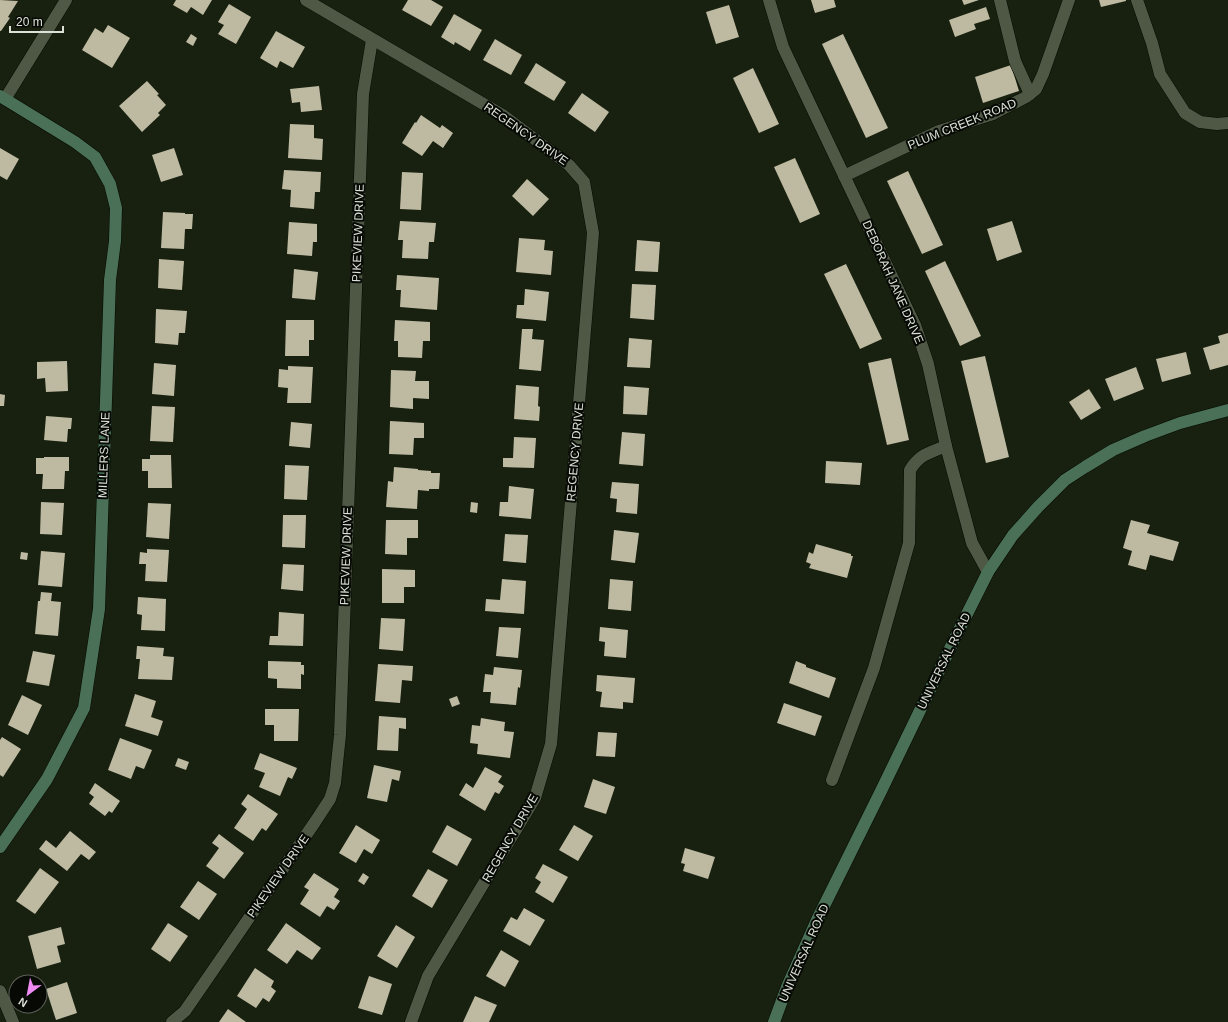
<svg xmlns="http://www.w3.org/2000/svg" width="1228" height="1022" font-family="Arial,sans-serif">
  <style>
    .building { fill: #bebaa2 }
    .lines { fill: none; stroke-linecap: round; stroke-linejoin: round }
    .street-casing { stroke: #040a00; stroke-width: 13 }
    .secondary-casing { stroke: #040a00; stroke-width: 13 }
    .street { stroke: #4e5845; stroke-width: 12 }
    .secondary { stroke: #4a7057; stroke-width: 12 }
    .labels { text-anchor: middle; dominant-baseline: central; stroke-width: 4; stroke-linejoin: round; paint-order: stroke }
    .street-label { font-size: 12px; fill: #dce2d7; stroke: #060904 }
  </style>
  <rect width="100%" height="100%" fill="#182110"/>
  <g class="building">
    <path d="M0 0 18 1 8 17 10 18 1 31H0Z"/>
    <path d="M176 0H212L203 15 191 7 187 13 173 5Z"/>
    <path d="M408 0H431L443 7 431 26 402 10Z"/>
    <path d="M811 0H834L836 7 815 13Z"/>
    <path d="M962 0H979L964 5Z"/>
    <path d="M1099 0H1126V1L1101 7Z"/>
    <path d="M229 4 251 17 236 44 218 34 224 25 218 22Z"/>
    <path d="M729 5 739 37 716 44 706 12Z"/>
    <path d="M986 7 990 19 974 24 976 29 955 37 949 20Z"/>
    <path d="M454 14 482 30 470 51 455 42 454 45 441 37Z"/>
    <path d="M108 25 130 38 112 68 82 50 95 28 103 33Z"/>
    <path d="M276 31 305 47 293 68 280 61 277 68 260 58Z"/>
    <path d="M191 34 197 38 193 46 186 42Z"/>
    <path d="M843 34 888 128 866 138 822 44Z"/>
    <path d="M495 39 522 55 511 75 483 60Z"/>
    <path d="M536 63 566 82 554 101 524 83Z"/>
    <path d="M1011 65 1019 91 983 103 975 77Z"/>
    <path d="M753 68 779 124 759 133 733 78Z"/>
    <path d="M147 81 159 94 157 95 166 105 158 113 160 115 142 132 119 106Z"/>
    <path d="M319 86 322 110 301 112 300 102 292 103 290 89Z"/>
    <path d="M582 93 609 112 595 132 568 113Z"/>
    <path d="M421 115 440 128 442 125 453 133 443 148 433 141 422 156 402 143 415 122 416 123Z"/>
    <path d="M290 124 314 125V138L323 139 322 160 288 158Z"/>
    <path d="M0 148 19 159 7 180 0 176Z"/>
    <path d="M174 148 183 175 161 182 152 155Z"/>
    <path d="M795 158 820 214 800 223 774 167Z"/>
    <path d="M284 170 321 172 320 192H315L314 209 290 207 291 190 282 189Z"/>
    <path d="M908 171 943 245 922 254 887 181Z"/>
    <path d="M402 172 423 173 421 210 400 209Z"/>
    <path d="M527 179 549 199 533 216 512 196Z"/>
    <path d="M163 212 185 213V214H193L192 229H185L184 249 161 248Z"/>
    <path d="M400 221 436 223 434 242H429L428 259 402 258 403 240H398Z"/>
    <path d="M1012 221 1022 252 997 261 987 229Z"/>
    <path d="M289 222 317 224V242H313L312 256 287 254Z"/>
    <path d="M519 238 545 240 544 250 553 251 551 275 516 272Z"/>
    <path d="M637 240 660 242 658 272 635 271Z"/>
    <path d="M159 259 184 261 182 290 158 288Z"/>
    <path d="M945 261 981 336 960 346 925 271Z"/>
    <path d="M846 264 882 339 860 349 824 274Z"/>
    <path d="M294 269 318 272 315 300 292 298Z"/>
    <path d="M397 275 439 278 437 310 400 307 401 290H396Z"/>
    <path d="M632 284 656 285 654 320 630 318Z"/>
    <path d="M525 289 549 292 546 321 516 318 517 305H524Z"/>
    <path d="M156 309 187 311 185 333H179L178 345 155 343Z"/>
    <path d="M286 320H314V340H309V356H285Z"/>
    <path d="M395 320 430 322V341H423L422 358 398 357V341H394Z"/>
    <path d="M522 329H533L532 339 544 340 541 371 519 369Z"/>
    <path d="M1228 333V365L1210 370 1203 348 1220 343 1218 336Z"/>
    <path d="M629 338 652 340 650 368 627 367Z"/>
    <path d="M1186 352 1191 374 1162 382 1156 359Z"/>
    <path d="M985 356 1009 457 986 463 961 361Z"/>
    <path d="M891 358 909 440 887 445 868 363Z"/>
    <path d="M67 361 68 391 46 392 45 378 37 379V362Z"/>
    <path d="M154 363 176 365 174 396 152 394Z"/>
    <path d="M288 366 313 367 311 403H287L288 388 278 387 279 369 288 370Z"/>
    <path d="M1136 367 1144 389 1114 401 1105 379Z"/>
    <path d="M391 370 416 371 415 381H429V399L413 398V409L390 407Z"/>
    <path d="M516 385 539 387 538 406 540 407 539 421 514 419Z"/>
    <path d="M624 386 649 388 647 415 623 414Z"/>
    <path d="M1089 389 1101 408 1081 420 1069 402Z"/>
    <path d="M0 394 5 395 4 406H0Z"/>
    <path d="M152 406 175 407 173 442 150 441Z"/>
    <path d="M46 416 72 418 71 429H68L67 442 44 440Z"/>
    <path d="M390 421 424 423V438H414L413 455 389 454Z"/>
    <path d="M291 422 312 424 310 448 289 446Z"/>
    <path d="M622 432 645 434 643 466 619 464Z"/>
    <path d="M514 437 536 438 534 468 503 467V458H513Z"/>
    <path d="M150 455H171L172 488H148V471H142V459H150Z"/>
    <path d="M44 457H69V471H65L64 489H42L43 474H36V458H44Z"/>
    <path d="M826 461 862 463 860 485 825 483Z"/>
    <path d="M285 465 309 466 307 500 284 499Z"/>
    <path d="M394 467 418 469V470L431 471V473H440L439 489H429V491L418 490 417 509 386 507 388 481 393 482Z"/>
    <path d="M612 482 639 484 637 514 616 512 617 499 610 498Z"/>
    <path d="M509 486 534 489 531 519 499 516 500 502H508Z"/>
    <path d="M41 502 64 503 62 535 40 534Z"/>
    <path d="M471 502 478 503 477 513 470 512Z"/>
    <path d="M148 503 171 504 169 539 146 537Z"/>
    <path d="M283 515H306L305 548 282 547Z"/>
    <path d="M386 520H418V538H407V555L385 554Z"/>
    <path d="M1131 520 1150 525 1147 533 1179 542 1173 561 1150 555 1146 570 1128 565 1132 551 1123 548Z"/>
    <path d="M614 530 639 533 635 563 611 560Z"/>
    <path d="M505 534 528 535 526 563 503 561Z"/>
    <path d="M816 544 851 554V556H853L847 578 809 568 811 564 806 562 809 552 813 554Z"/>
    <path d="M147 549 169 550 167 582 145 581 146 564H139L140 552 147 553Z"/>
    <path d="M41 551 65 553 62 587 38 585Z"/>
    <path d="M21 552 28 553 27 560 20 559Z"/>
    <path d="M283 564 304 565 303 591 281 589Z"/>
    <path d="M382 569 415 570V587H404V603H382Z"/>
    <path d="M502 579 526 581 524 614 485 611 486 599 500 600Z"/>
    <path d="M610 579 633 581 631 611 608 609Z"/>
    <path d="M41 592 52 593 51 601 61 602 58 636 35 634 38 601H40Z"/>
    <path d="M138 597 166 599 165 631 141 630 142 615 137 614Z"/>
    <path d="M279 612 304 614 303 646 269 645 270 636H278Z"/>
    <path d="M381 618 405 619 403 651 379 649Z"/>
    <path d="M499 627 521 628 518 658 496 656Z"/>
    <path d="M600 627 628 630 626 658 604 656 605 642 599 641Z"/>
    <path d="M137 646 164 648 163 656 174 657 172 680 138 679 140 659H136Z"/>
    <path d="M33 651 55 655 49 686 26 682Z"/>
    <path d="M268 661 301 662V665H304V675L301 674V689L277 688V679L268 678Z"/>
    <path d="M796 661 806 665V667L836 678 829 698 789 683Z"/>
    <path d="M378 664 413 666 412 681 402 680 400 703 375 701Z"/>
    <path d="M494 667 522 670 520 688 518 687 516 705 490 703 491 692H483L485 674 493 675Z"/>
    <path d="M597 675 635 678 633 703 623 702V709L600 707 602 692 596 691Z"/>
    <path d="M135 694 156 701 151 717 163 721 158 736 125 726Z"/>
    <path d="M22 695 42 705 28 735 8 725Z"/>
    <path d="M457 696 460 704 452 707 449 699Z"/>
    <path d="M784 703 822 716 815 736 777 723Z"/>
    <path d="M265 709H299L298 741H274V725H265Z"/>
    <path d="M379 716 406 718V729L399 728 398 751 377 750Z"/>
    <path d="M481 718 505 722 504 731 514 732 510 758 477 754 478 744 470 743 472 725 480 726Z"/>
    <path d="M598 732 617 733 615 757 596 756Z"/>
    <path d="M2 737 21 749 3 777 0 775V740Z"/>
    <path d="M120 738 152 750 144 769 136 766 131 779 108 770Z"/>
    <path d="M260 753 297 768 292 779 288 777 280 796 259 787 265 773 254 769Z"/>
    <path d="M178 758 189 762 186 770 175 766Z"/>
    <path d="M374 765 401 771 399 781 392 779 387 802 367 798Z"/>
    <path d="M485 767 502 776 498 782 504 786 499 794 495 792 485 811 459 795 466 783 473 788Z"/>
    <path d="M593 779 615 787 606 814 584 807Z"/>
    <path d="M95 783 120 801 112 813 109 811 105 816 89 804 94 797 89 793Z"/>
    <path d="M248 794 278 814 266 831 262 828 253 841 234 828 247 809 241 804Z"/>
    <path d="M356 825 380 840 372 854 364 849 356 863 339 853Z"/>
    <path d="M447 825 472 839 457 866 432 852Z"/>
    <path d="M574 825 593 836 578 861 559 850Z"/>
    <path d="M70 831 96 852 89 860 81 854 67 871 39 849 46 840 56 848Z"/>
    <path d="M219 834 244 853 224 879 206 866 219 848 212 843Z"/>
    <path d="M685 848 715 857 708 879 683 871 685 864 681 863Z"/>
    <path d="M543 864 568 877 553 903 535 892 541 882 535 878Z"/>
    <path d="M40 868 59 882 35 914 16 901Z"/>
    <path d="M428 869 448 880 432 908 412 896Z"/>
    <path d="M314 873 339 889 334 897 340 901 334 910 327 906 320 917 300 904 309 890 304 887Z"/>
    <path d="M363 873 369 877 364 885 358 881Z"/>
    <path d="M198 881 217 894 199 920 180 907Z"/>
    <path d="M524 908 545 920 530 946 503 931 511 917 517 920Z"/>
    <path d="M168 923 188 936 170 962 151 949Z"/>
    <path d="M286 923 321 948 312 960 297 950 287 964 267 950Z"/>
    <path d="M396 925 415 937 397 968 377 956Z"/>
    <path d="M61 927 65 944 57 946 61 962 37 969 28 936Z"/>
    <path d="M501 950 519 961 505 987 486 976Z"/>
    <path d="M255 968 274 981 271 987 276 991 269 1002 263 998 256 1008 237 996Z"/>
    <path d="M369 976 392 984 382 1015 358 1008Z"/>
    <path d="M67 982 77 1013 56 1020 46 989Z"/>
    <path d="M475 996 497 1005 489 1022H463Z"/>
    <path d="M228 1009 246 1022H219Z"/>
  </g>
  <g class="lines">
    <defs>
      <g id="street">
        <path d="M306 0 504 116 569 165 584 182 593 233 551 744 535 798 428 976 411 1022"/>
        <path d="M769 0 783 47 915 325 928 364 946 446 972 543 988 572"/>
        <path d="M1000 0 1015 61 1030 94"/>
        <path d="M1137 0 1152 43 1160 74 1185 113 1200 122 1217 124 1228 123"/>
        <path d="M5 99 66 0"/>
        <path d="M844 176 939 131 993 114 1026 97 1036 89 1043 74 1069 0"/>
        <path d="M832 780 874 668 909 543 910 470C920 454 929 453 946 446"/>
        <path d="M0 991 13 1022"/>
        <path d="M172 1022 185 1011 315 822 330 799 335 783 340 735 363 94 372 40"/>
      </g>
      <g id="secondary">
        <path d="M0 96 75 142 95 157 110 184 116 208 115 241 110 280 99 609 84 708 47 779 0 847"/>
        <path d="M774 1022 787 987 817 920 881 791 957 634 988 572 1013 535 1038 507 1065 480 1085 467 1113 450 1145 436 1180 423 1228 410"/>
      </g>
    </defs>
    <use href="#street" class="street-casing"/>
    <use href="#secondary" class="secondary-casing"/>
    <use href="#street" class="street"/>
    <use href="#secondary" class="secondary"/>
  </g>
  <g class="labels">
    <g class="street-label">
      <text transform="translate(962 124) rotate(-22)">PLUM CREEK ROAD</text>
      <text transform="translate(526 134) rotate(35)">REGENCY DRIVE</text>
      <text transform="translate(358 233) rotate(-88)">PIKEVIEW DRIVE</text>
      <text transform="translate(893 282) rotate(66)">DEBORAH JANE DRIVE</text>
      <text transform="translate(575 452) rotate(-85)">REGENCY DRIVE</text>
      <text transform="translate(104 455) rotate(-88)">MILLERS LANE</text>
      <text transform="translate(346 556) rotate(-88)">PIKEVIEW DRIVE</text>
      <text transform="translate(944 661) rotate(-64)">UNIVERSAL ROAD</text>
      <text transform="translate(510 838) rotate(-60)">REGENCY DRIVE</text>
      <text transform="translate(278 876) rotate(-55)">PIKEVIEW DRIVE</text>
      <text transform="translate(804 953) rotate(-66)">UNIVERSAL ROAD</text>
    </g>
  </g>
  <g transform="translate(28 994) rotate(212)"><circle r="19" fill="#060904" stroke="#5c6058"/>
  <path d="M0-3L7 15L0 10L-7 15Z" fill="#f08bf5"/>
  <text y="-6" font-size="11" font-weight="bold" text-anchor="middle" fill="#dce2d7">N</text>
  </g>
  <path d="M10 26v6h53v-6" fill="none" stroke="#dce2d7" stroke-width="2"/>
  <text x="16" y="26" font-size="12" fill="#dce2d7" stroke="#060904" stroke-width="3" paint-order="stroke">20 m</text>
</svg>
